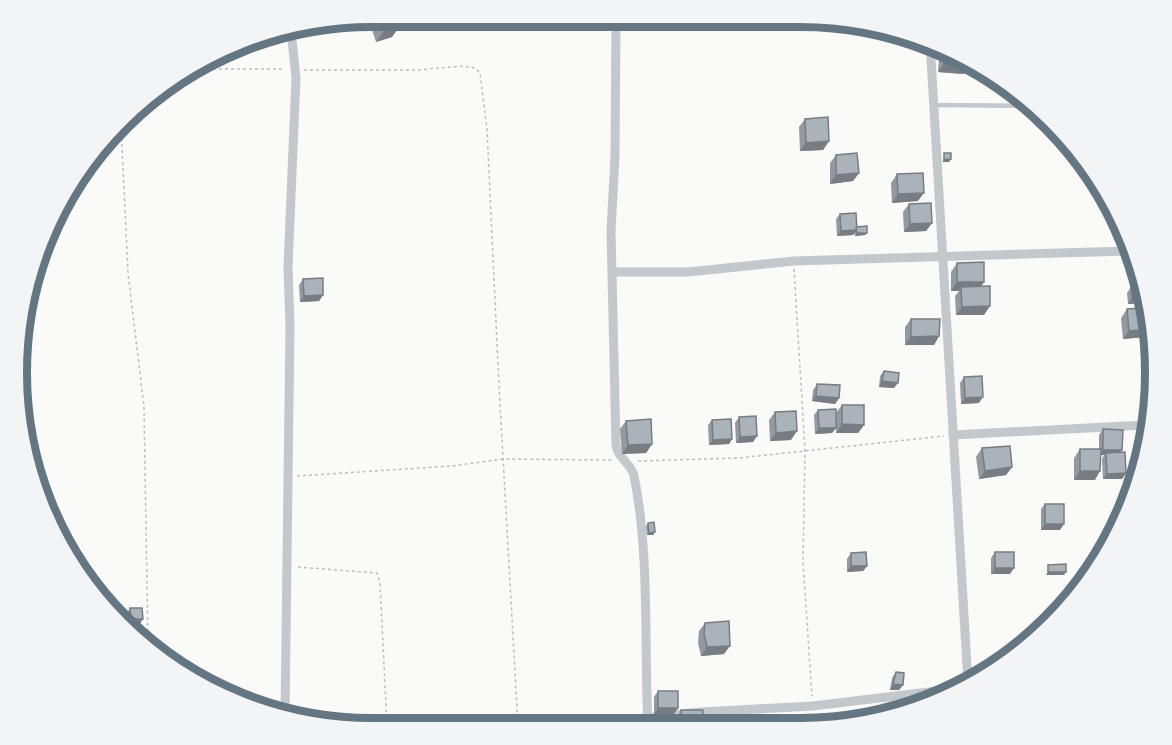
<svg xmlns="http://www.w3.org/2000/svg" width="1172" height="745" font-family="'Golos Text',sans-serif">
  <style>
    .lines { fill: none; stroke-linecap: round; stroke-linejoin: round }
    .path { stroke: #bbbfc2; stroke-width: 1.5; stroke-dasharray: 3 3; stroke-linecap: butt }
    .lane { stroke: #c3c8cc; stroke-width: 4.5 }
    .street { stroke: #c3c8cc; stroke-width: 9 }
    .wall { fill: #929a9f }
    .shaded-wall { fill: #777d82 }
    .building { fill: #aab3b9; stroke: #777d82; stroke-width: 1.5 }
    .rim { fill: none; stroke: #657683; stroke-width: 8 }
  </style>
  <rect width="100%" height="100%" fill="#fafaf8"/>
  <g class="lines">
    <g class="path">
      <path d="M189 69H285"/>
      <path d="M304 70H417L463 66 475 68 480 73 487 129 499 386 518 726"/>
      <path d="M121 126 128 273 144 407 148 647"/>
      <path d="M794 269 805 450 803 562 812 696"/>
      <path d="M638 461 739 458 944 436"/>
      <path d="M297 476 452 466 503 459 612 460"/>
      <path d="M298 567 377 573 380 583 387 726"/>
    </g>
    <path class="lane" d="M934 105 1035 106"/>
    <g class="street">
      <path d="M616 18 615 157 611 231 616 445C618 459 632 464 634 476 650 553 644 647 648 727"/>
      <path d="M930 42 968 683"/>
      <path d="M612 272H688L794 261 1128 251"/>
      <path d="M953 435 1145 425"/>
      <path d="M285 714 290 326 288 267 296 78 291 30"/>
      <path d="M560 727 701 712 813 706 962 688"/>
    </g>
  </g>
  <g class="wall">
    <path d="M372 16 397 17 392 37 376 42 368 17Z"/>
    <path d="M940 46 970 65 964 74 938 72Z"/>
    <path d="M805 119 829 141 823 150 800 151 799 127Z"/>
    <path d="M836 155 859 173 853 181 830 184V163Z"/>
    <path d="M897 174 918 201 892 203 891 183Z"/>
    <path d="M909 204 932 223 926 231 904 232 903 212Z"/>
    <path d="M840 214 856 227 867 233 865 235 855 236 854 233 853 235 837 236 836 219Z"/>
    <path d="M957 263 984 282 981 287 984 315H956L955 296 959 291H951V272Z"/>
    <path d="M303 279 323 295 319 301 300 302 299 285Z"/>
    <path d="M1131 287 1142 303 1128 304 1127 293Z"/>
    <path d="M1144 308 1150 331 1145 337 1123 339 1121 318 1127 309Z"/>
    <path d="M911 319 939 336 934 345H905V327Z"/>
    <path d="M884 371 894 388 879 387 880 376Z"/>
    <path d="M964 377 979 403 961 404 960 383Z"/>
    <path d="M817 384 839 398 835 404 812 401 813 390Z"/>
    <path d="M842 405 864 425 858 433H836V428L832 433 815 434 814 415 818 410 836 425V413Z"/>
    <path d="M775 412 791 440 770 441 769 420Z"/>
    <path d="M739 417 757 436 753 442 736 443 735 423Z"/>
    <path d="M712 420 732 439 729 444 709 445 708 425Z"/>
    <path d="M626 421 652 444 646 453 622 454 620 429Z"/>
    <path d="M1103 429 1120 453 1126 473 1122 479H1103L1102 459 1104 455H1101L1095 480H1074V458L1080 449H1099V435Z"/>
    <path d="M982 448 1012 467 1006 475 979 479 976 457Z"/>
    <path d="M1045 504 1060 530H1041V509Z"/>
    <path d="M648 523 655 532 653 535H647L646 526Z"/>
    <path d="M995 552 1010 574H991V558Z"/>
    <path d="M851 553 867 566 863 571 847 572V559Z"/>
    <path d="M130 608 143 619 139 625H127L126 614Z"/>
    <path d="M705 623 724 654 701 656 698 643 699 631Z"/>
    <path d="M896 672 903 685 899 690H890L892 678Z"/>
    <path d="M658 691 678 708 674 714H654V697Z"/>
    <path d="M681 710 703 727H676L675 719Z"/>
    <path d="M770 718 804 728 763 727Z"/>
    <path d="M732 719 740 727H728V724Z"/>
  </g>
  <g class="shaded-wall">
    <path d="M400 26 392 37 376 42 384 31Z"/>
    <path d="M944 63 970 65 964 74 938 72Z"/>
    <path d="M829 141 823 150 800 151 806 143Z"/>
    <path d="M951 159 949 162H942L944 160Z"/>
    <path d="M859 173 853 181 830 184 836 175Z"/>
    <path d="M924 193 918 201 892 203 898 194Z"/>
    <path d="M932 223 926 231 904 232 910 224Z"/>
    <path d="M857 230 853 235 837 236 841 231Z"/>
    <path d="M857 233H867L865 235 855 236Z"/>
    <path d="M957 282H984L978 290 961 287 959 291H951Z"/>
    <path d="M323 295 319 301 300 302 304 296Z"/>
    <path d="M1141 297 1142 303 1128 304 1132 298Z"/>
    <path d="M990 306 984 315H956L962 307Z"/>
    <path d="M1149 329 1150 331 1145 337 1123 339 1129 331Z"/>
    <path d="M939 336 934 345H905L911 337Z"/>
    <path d="M882 381 898 383 894 388 879 387Z"/>
    <path d="M816 396 839 398 835 404 812 401Z"/>
    <path d="M983 397 979 403 961 404 965 398Z"/>
    <path d="M842 424 864 425 858 433H836Z"/>
    <path d="M819 428H836L832 433 815 434Z"/>
    <path d="M797 431 791 440 770 441 776 433Z"/>
    <path d="M757 436 753 442 736 443 740 437Z"/>
    <path d="M732 439 729 444 709 445 713 440Z"/>
    <path d="M652 444 646 453 622 454 628 445Z"/>
    <path d="M1103 450H1122L1118 456 1106 453 1104 455H1099Z"/>
    <path d="M1012 467 1006 475 979 479 985 471Z"/>
    <path d="M1080 471H1100L1095 480H1074Z"/>
    <path d="M1126 473 1122 479H1103L1107 474Z"/>
    <path d="M1045 524H1064L1060 530H1041Z"/>
    <path d="M655 532 653 535H647L649 533Z"/>
    <path d="M851 566H867L863 571 847 572Z"/>
    <path d="M995 568H1014L1010 574H991Z"/>
    <path d="M1048 572H1066L1064 575H1046Z"/>
    <path d="M131 619H143L139 625H127Z"/>
    <path d="M730 646 724 654 701 656 707 647Z"/>
    <path d="M893 684 903 685 899 690H890Z"/>
    <path d="M658 708H678L674 714H654Z"/>
  </g>
  <g class="building">
    <path d="M379 17H397L400 26 384 31Z"/>
    <path d="M945 49 970 65 944 63Z"/>
    <path d="M828 117 829 141 806 143 805 119Z"/>
    <path d="M857 153 859 173 836 175V155Z"/>
    <path d="M944 153H951V159L944 160Z"/>
    <path d="M923 173 924 193 898 194 897 174Z"/>
    <path d="M931 203 932 223 910 224 909 204Z"/>
    <path d="M856 213 857 230 841 231 840 214Z"/>
    <path d="M867 226V233H857L856 227Z"/>
    <path d="M984 262V282H957V263Z"/>
    <path d="M323 278V295L304 296 303 279Z"/>
    <path d="M990 286V306L962 307 961 287Z"/>
    <path d="M1138 286 1141 297 1132 298 1131 287Z"/>
    <path d="M1144 308 1149 329 1129 331 1127 309Z"/>
    <path d="M911 319H940L939 336 911 337Z"/>
    <path d="M884 371 899 373 898 383 882 381Z"/>
    <path d="M982 376 983 397 965 398 964 377Z"/>
    <path d="M817 384 840 385 839 398 816 396Z"/>
    <path d="M842 405H864V425L842 424Z"/>
    <path d="M836 409V428H819L818 410Z"/>
    <path d="M796 411 797 431 776 433 775 412Z"/>
    <path d="M756 416 757 436 740 437 739 417Z"/>
    <path d="M651 419 652 444 628 445 626 421Z"/>
    <path d="M731 419 732 439 713 440 712 420Z"/>
    <path d="M1103 429 1123 430 1122 450H1103Z"/>
    <path d="M1010 446 1012 467 985 471 982 448Z"/>
    <path d="M1080 449H1101L1100 471H1080Z"/>
    <path d="M1125 452 1126 473 1107 474 1106 453Z"/>
    <rect x="1045" y="504" width="19" height="20"/>
    <path d="M654 522 655 532 649 533 648 523Z"/>
    <path d="M866 552 867 566H851V553Z"/>
    <rect x="995" y="552" width="19" height="16"/>
    <path d="M1066 564V572H1048V565Z"/>
    <path d="M130 608H142L143 619H131Z"/>
    <path d="M729 621 730 646 707 647 704 634 705 623Z"/>
    <path d="M896 672 904 673 903 685 893 684Z"/>
    <rect x="658" y="691" width="20" height="17"/>
    <path d="M681 710H703V727H682Z"/>
    <path d="M803 715 804 728H767L770 718Z"/>
    <path d="M740 718V727H732V719Z"/>
  </g>
  <path d="M0 0H1172V745H0ZM372 27H800A345 345 0 0 1 1145 372V373A345 345 0 0 1 800 718H372A345 345 0 0 1 27 373V372A345 345 0 0 1 372 27Z" fill="#f3f4f5" fill-rule="evenodd"/>
  <path class="rim" d="M372 27H800A345 345 0 0 1 1145 372V373A345 345 0 0 1 800 718H372A345 345 0 0 1 27 373V372A345 345 0 0 1 372 27Z"/>
</svg>
